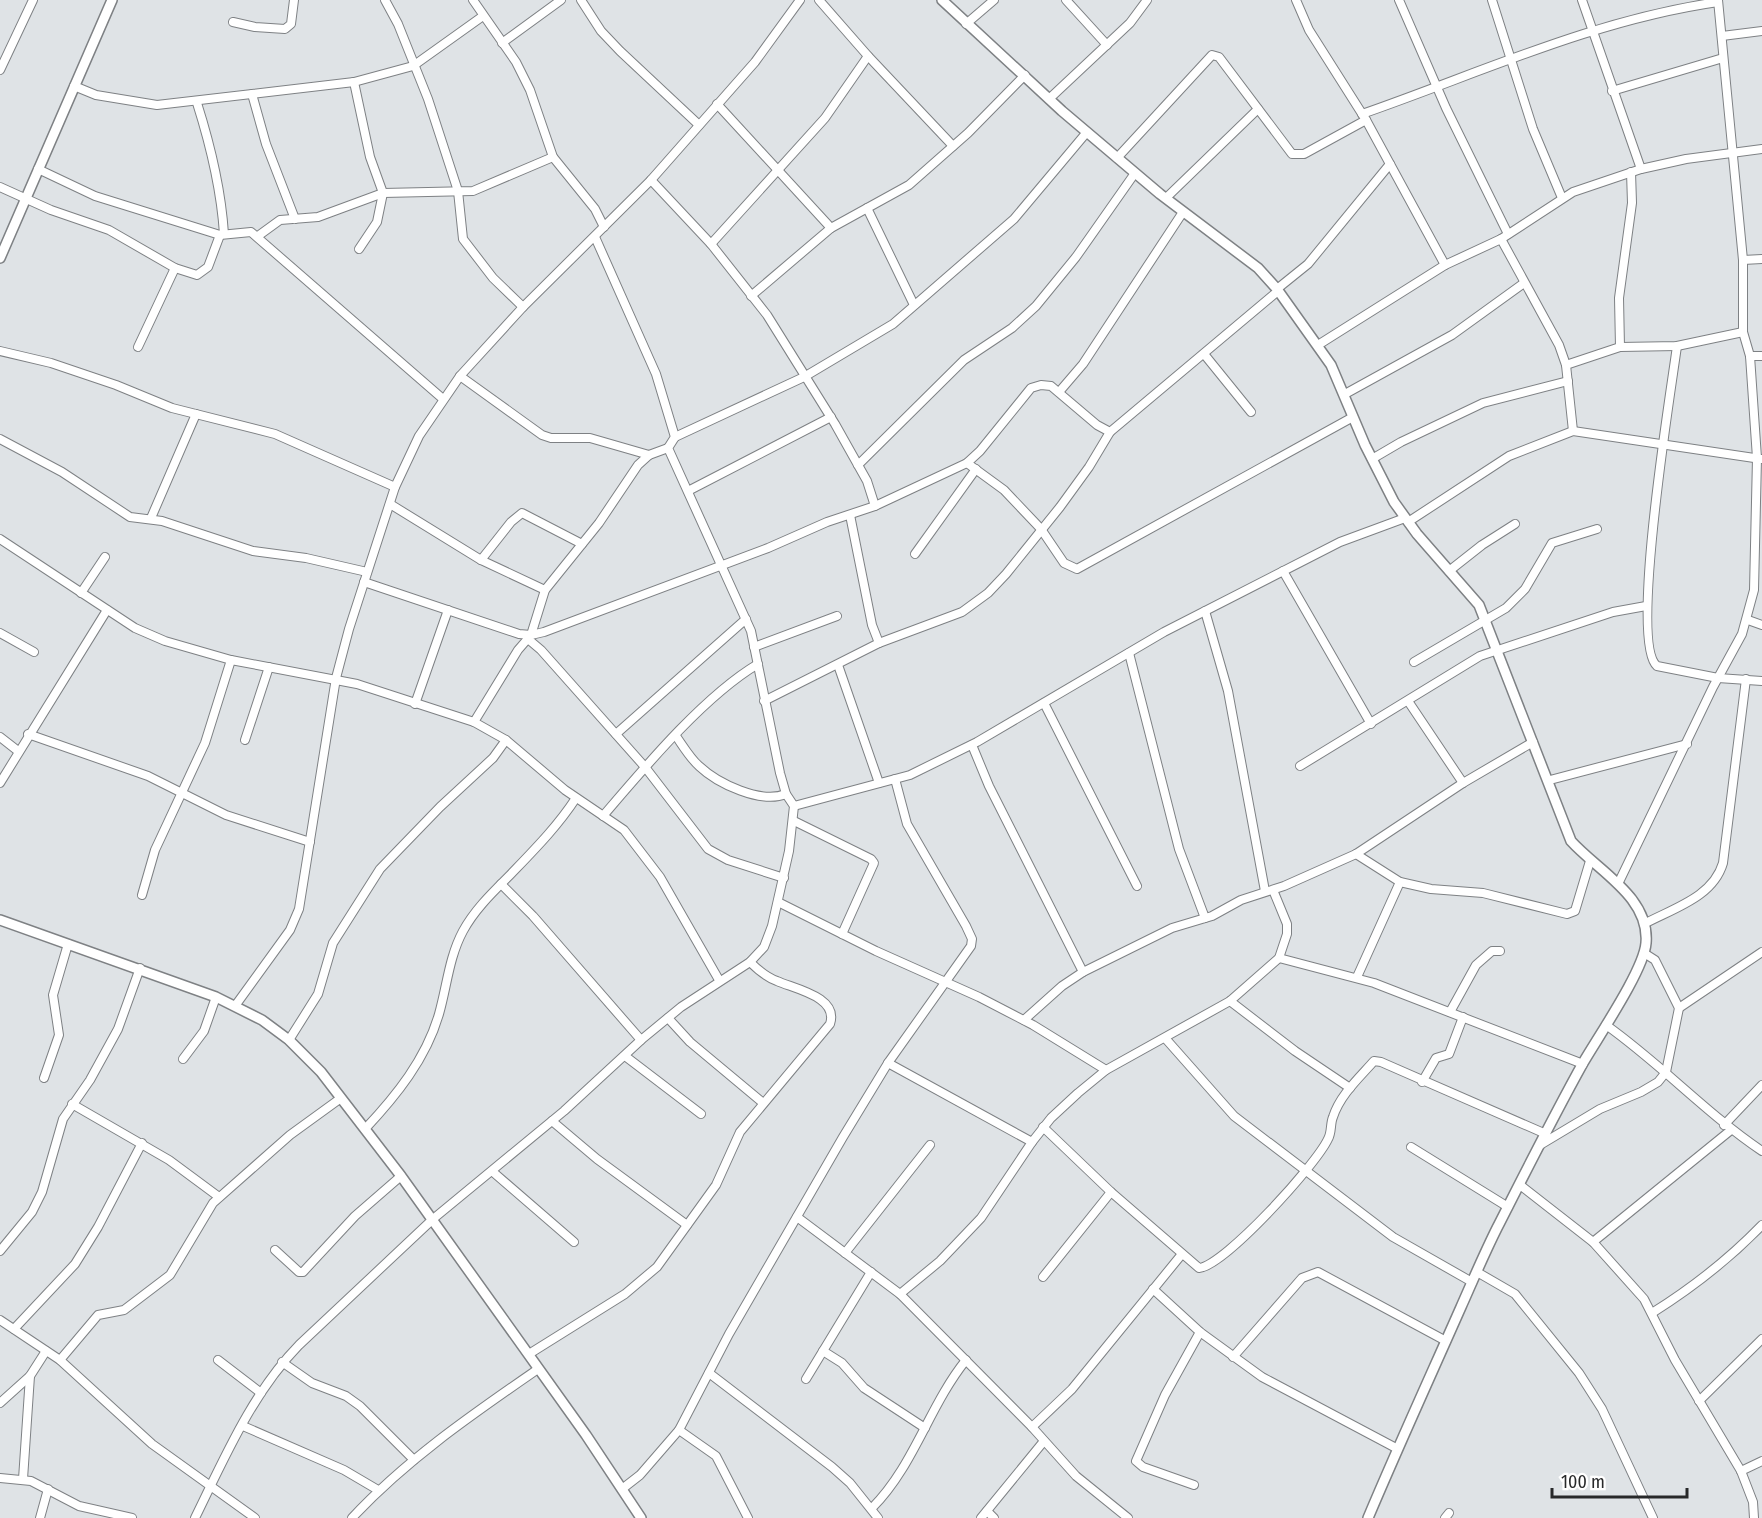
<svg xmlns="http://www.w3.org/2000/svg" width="1762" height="1518" font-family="'Fira Sans Condensed',sans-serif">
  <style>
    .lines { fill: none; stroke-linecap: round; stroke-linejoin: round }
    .minor-casing { stroke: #7e8184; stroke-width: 10 }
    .tertiary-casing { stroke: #7e8184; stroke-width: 12 }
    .minor { stroke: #fff; stroke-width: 8 }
    .tertiary { stroke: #fff; stroke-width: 9 }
  </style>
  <rect width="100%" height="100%" fill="#dfe3e6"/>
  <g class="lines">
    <defs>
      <g id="minor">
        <path d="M385 0 398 24 428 99 458 191 463 239 493 278 523 307"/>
        <path d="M473 0 516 62 530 90 553 157 595 209 604 227"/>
        <path d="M581 0 601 31 620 51 699 125"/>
        <path d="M819 0 868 56 953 146"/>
        <path d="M1066 0 1107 45"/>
        <path d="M1296 0 1309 30 1366 120 1445 265"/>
        <path d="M1399 0 1446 108 1508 234"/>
        <path d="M1492 0 1533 129 1562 198"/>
        <path d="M1582 0 1641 169"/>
        <path d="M233 22 255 27 285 29 291 24 294 0"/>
        <path d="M966 24 994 0"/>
        <path d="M1722 36 1762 31"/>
        <path d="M502 43 561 0"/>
        <path d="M0 70 33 0"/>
        <path d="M354 82 370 157 383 193 377 222 359 249"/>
        <path d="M74 86 96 95 157 105 354 82 413 66 483 16"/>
        <path d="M1612 91 1723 58"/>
        <path d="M252 94 266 144 295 219"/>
        <path d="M1049 99 1130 23 1147 0"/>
        <path d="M197 103C211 147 221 188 224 234"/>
        <path d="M717 104 831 228"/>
        <path d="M1362 114C1480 73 1593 20 1718 2"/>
        <path d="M1117 158 1212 55 1219 57 1292 154H1304L1366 120"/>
        <path d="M38 169 95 196 220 235 251 232 443 399"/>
        <path d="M651 180 711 244 767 315 835 424 867 481 875 506"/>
        <path d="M0 187 51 210 109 230 175 268 197 275 208 267 220 235"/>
        <path d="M1166 198 1258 109"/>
        <path d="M867 208 914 305"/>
        <path d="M258 236 280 220 318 217 383 193 473 191 553 157"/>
        <path d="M1501 239 1559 345 1566 365 1573 431"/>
        <path d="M711 244 825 118 868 56"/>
        <path d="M1743 260 1762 259"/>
        <path d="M1277 289 1308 264 1390 164"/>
        <path d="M751 296 831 228 909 185 968 133 1025 75"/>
        <path d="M1318 345 1445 265 1501 239 1573 192 1641 169 1686 159 1762 149"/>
        <path d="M1677 346C1671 391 1629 644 1657 666L1718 678 1762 681"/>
        <path d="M138 347 175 268"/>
        <path d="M1620 347 1619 298 1632 203 1631 172"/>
        <path d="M0 351 51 363 116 385 172 408 275 434 395 487"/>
        <path d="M1204 354 1251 412"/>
        <path d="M1750 356H1762"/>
        <path d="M1566 365 1620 347 1677 346 1743 332"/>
        <path d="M460 376 542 435 551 438H590L649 455"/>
        <path d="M1059 392 1083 364 1183 212"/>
        <path d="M1345 394 1452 335 1524 283"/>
        <path d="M675 437 804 377 893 324 1014 219 1087 132"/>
        <path d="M0 439 62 472 130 517 162 521 253 551 306 558 367 572"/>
        <path d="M1372 459 1401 442 1483 403 1568 381"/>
        <path d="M967 463 1004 490 1041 529 1064 563 1077 569 1353 417"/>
        <path d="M858 465 964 360 1012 328 1036 306 1076 257 1135 173"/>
        <path d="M688 491 831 417"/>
        <path d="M390 504 481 560 545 590"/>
        <path d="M850 515 872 625 879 643"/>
        <path d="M151 518 196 414"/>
        <path d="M1408 522 1509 456 1573 431 1761 459"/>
        <path d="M0 539 135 628 165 641 231 660 357 684 474 722 506 740 565 790 624 830 660 877 719 980"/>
        <path d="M915 554 976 469"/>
        <path d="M481 560 511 522 522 513 582 544"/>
        <path d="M1283 571 1371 724"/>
        <path d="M1449 571 1482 545 1515 524"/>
        <path d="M364 582 519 634 531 635 544 632 768 548 827 522 875 506 967 463 980 451 1031 388 1041 385 1051 386 1097 425 1110 432 1278 291"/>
        <path d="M81 593 105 557"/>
        <path d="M1205 611 1228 691 1265 891"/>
        <path d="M1748 620 1762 625"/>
        <path d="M0 633 34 652"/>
        <path d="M528 639 541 650 645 767 708 849 728 860 784 878"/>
        <path d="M754 647 837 616"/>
        <path d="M1129 653 1179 849 1205 918"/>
        <path d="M1414 662 1506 608 1525 589 1552 543 1597 529"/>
        <path d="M838 665 879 783"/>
        <path d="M764 701 879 643 962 612 988 593 1006 574 1060 507 1089 467 1110 432"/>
        <path d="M1408 701 1463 783"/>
        <path d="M1044 703 1137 886"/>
        <path d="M415 704 448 610"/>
        <path d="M474 722 518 650 531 635 545 590 599 523 638 465 649 455 668 448"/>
        <path d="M28 734 148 776 226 815 310 842"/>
        <path d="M616 734 746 619"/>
        <path d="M676 736C683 746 690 758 699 766 718 784 761 804 786 794"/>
        <path d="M0 737 18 751"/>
        <path d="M245 740 269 667"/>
        <path d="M972 745 989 786 1083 972"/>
        <path d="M1300 766 1480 656 1613 612 1646 606"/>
        <path d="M1550 780 1687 744"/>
        <path d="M0 783 107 610"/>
        <path d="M794 806 910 775 977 742 1164 632 1340 542 1405 518"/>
        <path d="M603 816C644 768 704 696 758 664"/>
        <path d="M794 821 871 859 874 863 842 934"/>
        <path d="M1356 854 1400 882 1431 889 1483 893 1567 914 1575 911 1590 861"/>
        <path d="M501 884 533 916 641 1040"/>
        <path d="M1618 884 1713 687 1742 634 1754 590 1757 458 1750 356 1743 332V260L1718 0"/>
        <path d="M142 895 155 850 205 743 231 660"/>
        <path d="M778 902 876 951 979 997 1033 1025 1106 1070"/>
        <path d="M1644 924C1674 908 1713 897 1723 863L1746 679"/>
        <path d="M1279 958 1374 983 1583 1064"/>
        <path d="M1357 977 1400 882"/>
        <path d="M1230 1001 1295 1051 1350 1088"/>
        <path d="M235 1006 290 930 299 909 336 678 349 629 395 487 419 436 460 376 523 307 651 180 755 62 800 0"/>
        <path d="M1679 1008 1762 952"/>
        <path d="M1450 1012 1476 965 1492 951H1500"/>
        <path d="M668 1018 690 1042 763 1103"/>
        <path d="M1024 1020 1062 986 1083 972 1172 928 1212 916 1241 900 1284 886 1356 854 1463 783 1533 742"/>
        <path d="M1606 1025C1661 1064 1707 1114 1762 1151"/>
        <path d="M1165 1038 1234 1116 1393 1237 1472 1282"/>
        <path d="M289 1040 318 994 333 943 380 869 440 807 493 758 506 740"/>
        <path d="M625 1056 701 1114"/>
        <path d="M183 1059 204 1031 216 997"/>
        <path d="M888 1063 1032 1142"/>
        <path d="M44 1078 59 1035 53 995 68 944"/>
        <path d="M1422 1082 1436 1058 1449 1054 1463 1017"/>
        <path d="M72 1104 169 1160 219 1197"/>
        <path d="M552 1121 597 1159 687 1225"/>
        <path d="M1724 1125 1762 1085"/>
        <path d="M1043 1127 1111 1192 1199 1268C1225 1265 1316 1165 1328 1139 1332 1132 1330 1124 1333 1117 1340 1095 1359 1078 1374 1061L1381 1062 1546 1134"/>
        <path d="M365 1129C396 1096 426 1059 439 1014 447 986 449 957 463 931 475 909 493 892 510 875 534 850 557 827 576 798"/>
        <path d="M1540 1145 1600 1109 1641 1092 1658 1082 1666 1072 1679 1008 1655 960 1644 953"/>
        <path d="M1411 1147 1508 1207"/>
        <path d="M493 1172 574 1242"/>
        <path d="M1520 1185 1593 1242 1644 1299 1675 1360 1741 1471 1753 1502 1754 1518"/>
        <path d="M797 1217 900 1294 1032 1427 1076 1476 1128 1518"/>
        <path d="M1593 1242 1731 1130"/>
        <path d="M275 1250 299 1272H303L355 1216 401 1176"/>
        <path d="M0 1251 32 1212 42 1192 63 1119 90 1080 118 1029 140 968"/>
        <path d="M845 1253 930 1145"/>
        <path d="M1477 1272 1515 1294 1579 1373 1602 1409 1653 1518"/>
        <path d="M1043 1277 1111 1192"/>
        <path d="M1153 1289 1200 1332 1262 1377 1396 1448"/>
        <path d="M900 1294 940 1261 981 1218 1032 1142 1051 1118 1078 1093 1106 1070 1230 1001 1279 958 1287 934V924L1273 890"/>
        <path d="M1652 1313C1692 1288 1729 1259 1762 1225"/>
        <path d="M0 1320 60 1360 152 1444 255 1518"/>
        <path d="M14 1329 75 1264 98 1227 142 1143"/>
        <path d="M823 1351 842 1363 864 1388 925 1428"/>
        <path d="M529 1354 625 1294 657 1267 716 1185 740 1132 830 1024C839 997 795 989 777 981 766 977 758 970 750 962"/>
        <path d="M1233 1357 1302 1278 1318 1272 1446 1341"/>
        <path d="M60 1360 98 1315 124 1310 170 1275 213 1203 290 1135 341 1098"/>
        <path d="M218 1360 261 1393"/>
        <path d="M282 1362 312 1383 346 1396 360 1406 414 1460"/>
        <path d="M709 1373 832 1467 850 1483 878 1518"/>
        <path d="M806 1379 871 1272"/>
        <path d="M1699 1401 1762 1339"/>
        <path d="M0 1403 30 1376 46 1351"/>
        <path d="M243 1426 344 1470 378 1490"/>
        <path d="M1032 1427 1072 1389 1182 1254"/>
        <path d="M679 1430 716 1456 748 1518"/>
        <path d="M1741 1471 1762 1461"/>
        <path d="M0 1478 31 1481 79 1506 132 1518"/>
        <path d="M23 1479 30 1376"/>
        <path d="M1194 1485 1143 1467 1136 1461 1165 1395 1200 1332"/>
        <path d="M622 1489 640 1475 679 1430 729 1334 843 1137 888 1063 971 946 972 939 966 926 907 824 895 779"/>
        <path d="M872 1508C914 1466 929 1406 966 1360"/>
        <path d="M987 1511 994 1518"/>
        <path d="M40 1518 48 1489"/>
        <path d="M195 1518C224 1459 252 1393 299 1345L433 1219 564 1111 641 1040 681 1007 750 962 764 947 772 926 789 851 794 806 786 794 780 773 751 631 668 448 675 437 656 374 595 237"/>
        <path d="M352 1518C407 1459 473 1414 538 1369"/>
        <path d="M981 1518 1044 1441"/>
        <path d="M1445 1518 1449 1513"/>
      </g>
      <g id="tertiary">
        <path d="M942 0 1062 111 1160 194 1258 268 1277 289 1331 365 1365 445 1394 502 1417 534 1479 605 1571 841C1598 871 1650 897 1646 943 1644 970 1598 1037 1583 1063 1553 1117 1525 1173 1497 1228 1484 1254 1473 1280 1461 1307 1430 1377 1398 1447 1368 1518"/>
        <path d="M0 258 112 0"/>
        <path d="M0 920 216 997 262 1020 289 1040 321 1072 401 1176 586 1435 641 1518"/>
      </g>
    </defs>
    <use href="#minor" class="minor-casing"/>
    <use href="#tertiary" class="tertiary-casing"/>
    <use href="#minor" class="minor"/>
    <use href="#tertiary" class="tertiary"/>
  </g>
  <path d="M1552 1488v9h135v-9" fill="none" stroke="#28292a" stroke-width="3"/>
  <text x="1561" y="1488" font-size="18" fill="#28292a" stroke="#ffffff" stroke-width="4.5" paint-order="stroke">100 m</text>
</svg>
